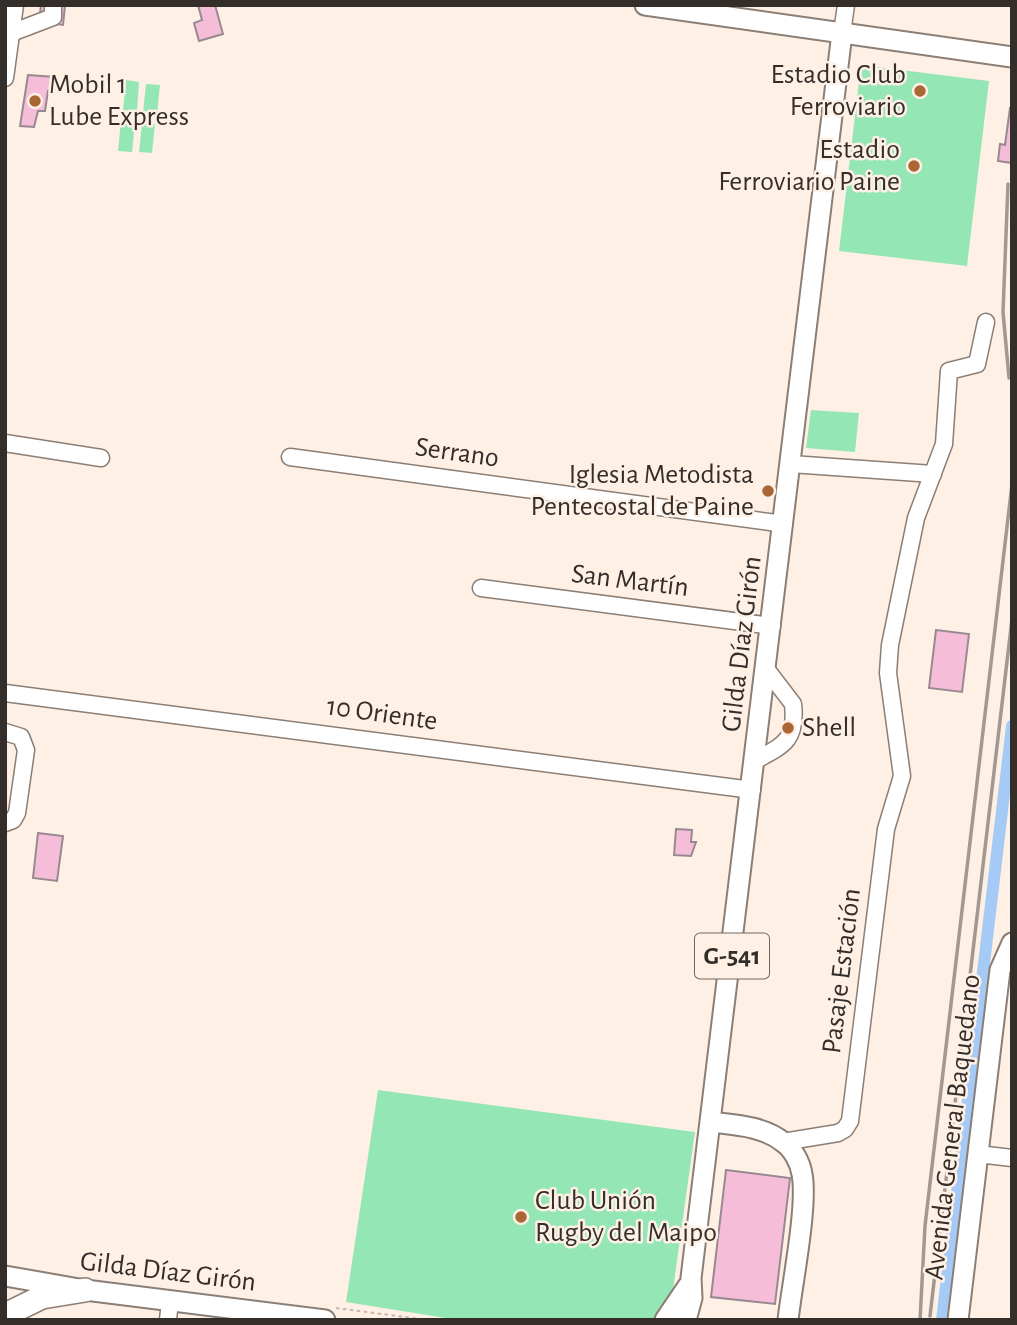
<svg xmlns="http://www.w3.org/2000/svg" width="1017" height="1325" font-family="'Alegreya Sans',sans-serif">
  <style>
    .green { fill: #95e6b5 }
    .lines { fill: none; stroke-linecap: round; stroke-linejoin: round }
    .canal { stroke: #a6caf6; stroke-width: 12 }
    .building { fill: #f5bdd8; stroke: #988990; stroke-width: 2 }
    .minor-casing { stroke: #8b7e74; stroke-width: 19 }
    .major-casing { stroke: #8b7e74; stroke-width: 23 }
    .highway-casing { stroke: #8b7e74; stroke-width: 26 }
    .path { stroke: #c2b6ad; stroke-width: 2; stroke-dasharray: 3.5 3.5; stroke-linecap: butt }
    .minor { stroke: #fff; stroke-width: 16 }
    .major { stroke: #fff; stroke-width: 19 }
    .highway { stroke: #fff; stroke-width: 23 }
    .rail { stroke: #a39891; stroke-width: 3.5 }
    .poi-dot { fill: #aa6735; stroke: #fff0e6; stroke-width: 2.5 }
    .labels { text-anchor: middle; dominant-baseline: central; stroke-width: 5; stroke-linejoin: round; paint-order: stroke }
    .shield { fill: #fff0e6; stroke: #716862; stroke-width: 2 }
    .shield-label { font-size: 26px; font-weight: bold; fill: #342e2a }
    .poi-label { font-size: 28px; fill: #342e2a; stroke: #fff0e6; text-anchor: end }
    .street-label { font-size: 28px; fill: #342e2a; stroke: #fff0e6 }
  </style>
  <rect width="100%" height="100%" fill="#fff0e6"/>
  <g class="green">
    <path d="M861 65 989 81 967 266 839 251Z"/>
    <path d="M126 80 139 82 137 111 123 110Z"/>
    <path d="M146 84 160 85 157 114 143 113Z"/>
    <path d="M121 121 135 123 132 152 118 151Z"/>
    <path d="M142 123 155 124 152 153 139 152Z"/>
    <path d="M811 410 859 413 855 452 806 448Z"/>
    <path d="M378 1090 695 1132 671 1304 651 1320H458L346 1302Z"/>
  </g>
  <g class="lines">
    <path class="canal" d="M942 1320 1012 726"/>
  </g>
  <g class="building">
    <path d="M41 5 65 6 63 25 39 22Z"/>
    <path d="M198 5H215L223 34 199 41 194 23 202 20Z"/>
    <path d="M28 75 55 77 53 92 48 91 45 111H38L34 127 20 126Z"/>
    <path d="M1010 108H1012V163L998 161 1000 144 1005 145Z"/>
    <path d="M936 630 969 634 962 692 929 688Z"/>
    <path d="M676 829 692 830 691 842H696L691 856 674 855Z"/>
    <path d="M38 833 63 836 57 881 33 878Z"/>
    <path d="M726 1170 790 1178 775 1304 711 1297Z"/>
  </g>
  <g class="lines">
    <defs>
      <g id="minor">
        <path d="M11 33 53 17V5"/>
        <path d="M842 33 846 5"/>
        <path d="M5 78 15 5"/>
        <path d="M5 443 101 458"/>
        <path d="M290 457 784 524"/>
        <path d="M791 464 933 474"/>
        <path d="M481 588 772 626"/>
        <path d="M5 693 752 790"/>
        <path d="M5 732 21 737 26 750 17 813 13 820 5 823"/>
        <path d="M756 760C784 745 797 740 793 704L767 670"/>
        <path d="M783 1142 838 1133 845 1129 850 1121 886 829 902 776 888 673 890 645 916 518 944 444 949 371 977 364 986 322"/>
        <path d="M978 1154 1012 1158"/>
        <path d="M168 1320 170 1301"/>
      </g>
      <g id="major">
        <path d="M645 5 1012 57"/>
        <path d="M711 1122C735 1125 763 1126 783 1142 793 1149 800 1162 802 1174 808 1206 792 1284 788 1320"/>
        <path d="M5 1276 85 1290 325 1320"/>
        <path d="M665 1320 688 1286"/>
        <path d="M686 1320 692 1298 691 1278 842 33"/>
        <path d="M958 1320 1000 970 1012 943"/>
      </g>
      <path id="highway" d="M5 1315 42 1297 85 1290"/>
    </defs>
    <use href="#minor" class="minor-casing"/>
    <use href="#major" class="major-casing"/>
    <use href="#highway" class="highway-casing"/>
    <path class="path" d="M336 1308 428 1320"/>
    <use href="#minor" class="minor"/>
    <use href="#major" class="major"/>
    <use href="#highway" class="highway"/>
    <g class="rail">
      <path d="M1008 184 1003 312 1009 378"/>
      <path d="M930 1316 1012 619"/>
      <path d="M920 1320 925 1226 1012 484"/>
    </g>
  </g>
  <g class="poi-dot">
    <circle cx="920" cy="91" r="7"/>
    <circle cx="35" cy="101" r="7"/>
    <circle cx="914" cy="166" r="7"/>
    <circle cx="768" cy="491" r="7"/>
    <circle cx="788" cy="728" r="7"/>
    <circle cx="521" cy="1217" r="7"/>
  </g>
  <g class="labels">
    <rect class="shield" x="695" y="933.5" width="74" height="45" rx="5"/>
    <g class="shield-label">
      <text x="732" y="956">G-541</text>
    </g>
    <g class="poi-label">
      <text x="906" y="75">Estadio Club<tspan x="906" dy="32">Ferroviario</tspan></text>
      <text x="49" y="85" text-anchor="start">Mobil 1<tspan x="49" dy="32">Lube Express</tspan></text>
      <text x="900" y="150">Estadio<tspan x="900" dy="32">Ferroviario Paine</tspan></text>
      <text x="754" y="475">Iglesia Metodista<tspan x="754" dy="32">Pentecostal de Paine</tspan></text>
      <text x="802" y="728" text-anchor="start">Shell</text>
      <text x="535" y="1201" text-anchor="start">Club Unión<tspan x="535" dy="32">Rugby del Maipo</tspan></text>
    </g>
    <g class="street-label">
      <text transform="translate(457 453) rotate(8)">Serrano</text>
      <text transform="translate(630 581) rotate(7)">San Martín</text>
      <text transform="translate(742 644) rotate(-83)">Gilda Díaz Girón</text>
      <text transform="translate(382 714) rotate(8)">10 Oriente</text>
      <text transform="translate(842 971) rotate(-83)">Pasaje Estación</text>
      <text transform="translate(953 1127) rotate(-83)">Avenida General Baquedano</text>
      <text transform="translate(168 1272) rotate(7)">Gilda Díaz Girón</text>
    </g>
  </g>
  <rect width="1017" height="1325" fill="none" stroke="#342e2a" stroke-width="14"/>
</svg>
